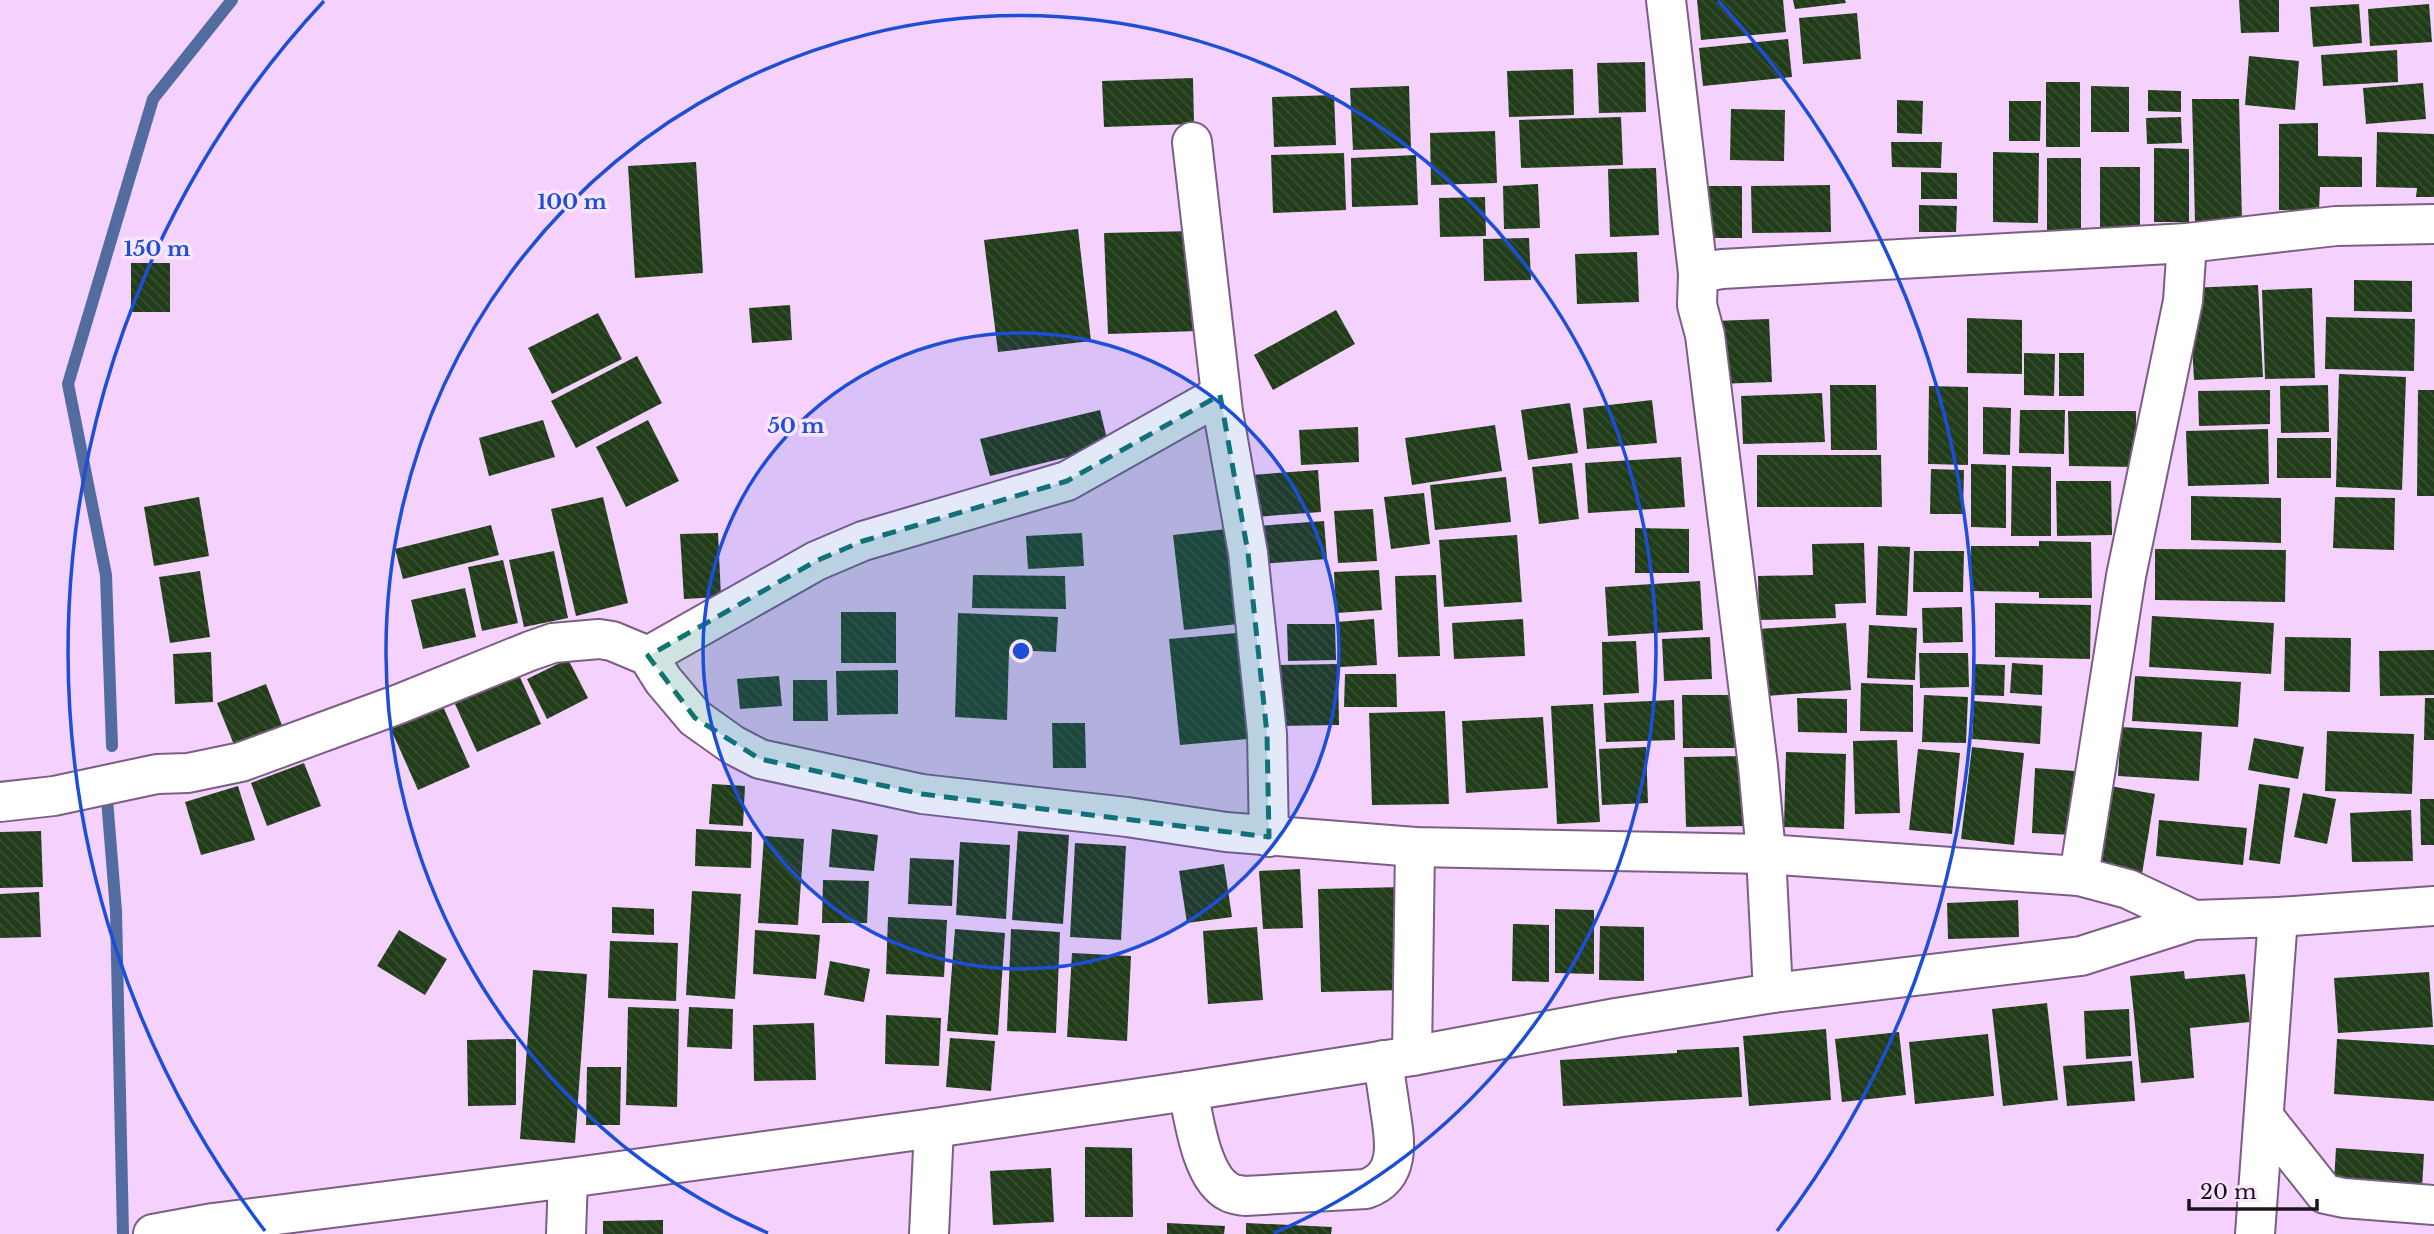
<svg xmlns="http://www.w3.org/2000/svg" width="2434" height="1234" font-family="'Libre Baskerville',serif">
  <style>
    .lines { fill: none; stroke-linecap: round; stroke-linejoin: round }
    .stream { stroke: #526c9f; stroke-width: 12 }
    .building { fill: url(#building-back-hatch) }
    .minor-casing { stroke: #7c5e84; stroke-width: 42 }
    .minor { stroke: #fff; stroke-width: 38 }
    .marked { fill: #0f766e; fill-opacity: 0.2; stroke: #0f766e; stroke-width: 5; stroke-dasharray: 14 9; stroke-linejoin: round }
    .ring { fill: none; stroke: #1d4ed8; stroke-width: 3.5 }
    .centre { fill: #1d4ed8; stroke: #f9e5ff; stroke-width: 3.5 }
    .ring-label { font-size: 21px; text-anchor: middle; font-weight: bold; fill: #1d4ed8; stroke: #f9e5ff; stroke-width: 7; stroke-linejoin: round; paint-order: stroke }
  </style>
  <defs>
    <pattern id="building-back-hatch" width="6" height="6" patternUnits="userSpaceOnUse" patternTransform="scale(1.75)"><rect width="6" height="6" fill="#213c18"/><path d="M-1 5l2 2M0 0l6 6M5-1l2 2" fill="none" stroke="#384f31"/></pattern>
  </defs>
  <rect width="100%" height="100%" fill="#f4d2fd"/>
  <g class="lines">
    <g class="stream">
      <path d="M112 746 106 575 68 384 153 99 232 0"/>
      <path d="M107 799 116 911 123 1234"/>
    </g>
  </g>
  <g class="building">
    <path d="M1697 0H1783L1786 32 1701 40Z"/>
    <path d="M1793 0H1845L1846 3 1795 9Z"/>
    <path d="M2239 0H2279V32L2241 33Z"/>
    <path d="M2359 4 2362 43 2313 47 2310 7Z"/>
    <path d="M2429 4 2432 42 2370 46 2368 9Z"/>
    <path d="M1857 13 1861 59 1803 64 1799 18Z"/>
    <path d="M1788 39 1792 77 1703 86 1699 48Z"/>
    <path d="M2397 50 2398 82 2323 86 2321 55Z"/>
    <path d="M2249 56 2299 61 2295 110 2245 105Z"/>
    <path d="M1645 62 1646 112 1599 113 1597 63Z"/>
    <path d="M1573 69 1574 115 1509 117 1507 71Z"/>
    <path d="M1193 78 1194 124 1104 127 1102 81Z"/>
    <rect x="2046" y="82" width="34" height="65"/>
    <path d="M2423 83 2426 119 2366 124 2363 88Z"/>
    <path d="M1409 86 1411 148 1353 150 1350 88Z"/>
    <path d="M2091 86 2129 87V132H2091Z"/>
    <path d="M2148 90 2181 91V112L2148 111Z"/>
    <path d="M1334 95 1336 145 1274 147 1272 97Z"/>
    <path d="M2192 99H2239L2242 221 2195 222Z"/>
    <path d="M1897 100 1923 101 1922 134 1897 133Z"/>
    <path d="M2009 101H2041L2040 141H2009Z"/>
    <path d="M1731 109 1785 110 1784 161 1730 160Z"/>
    <path d="M1621 117 1623 165 1521 168 1519 120Z"/>
    <path d="M2181 117 2182 143 2147 144 2146 118Z"/>
    <path d="M2318 123V156L2362 157V187H2320L2319 210H2279V124Z"/>
    <path d="M1495 131 1497 183 1431 185 1430 133Z"/>
    <path d="M2377 132 2434 134V197H2416L2417 188 2376 187Z"/>
    <path d="M1891 142H1942L1941 168 1892 167Z"/>
    <path d="M2154 148 2189 149V222H2154Z"/>
    <path d="M1993 152 2039 153 2038 223 1993 222Z"/>
    <path d="M1344 153 1346 210 1273 213 1271 155Z"/>
    <path d="M1416 155 1418 205 1352 207 1351 158Z"/>
    <rect x="2047" y="158" width="34" height="75"/>
    <path d="M696 162 703 273 635 278 628 166Z"/>
    <rect x="2100" y="167" width="40" height="63"/>
    <path d="M1656 168 1659 235 1610 237 1608 169Z"/>
    <path d="M1921 172 1957 173V199H1921Z"/>
    <path d="M1538 184 1540 228 1504 229 1503 186Z"/>
    <path d="M1830 185 1831 232 1752 233 1751 186Z"/>
    <path d="M1701 186H1742V238H1702Z"/>
    <path d="M1485 197 1486 236 1440 237 1439 198Z"/>
    <path d="M1919 205 1957 206 1956 232H1919Z"/>
    <path d="M1078 229 1091 341 998 352 984 240Z"/>
    <path d="M1194 231 1198 331 1108 334 1104 233Z"/>
    <path d="M1529 238 1531 280 1484 281 1483 239Z"/>
    <path d="M1637 252 1639 302 1577 304 1575 254Z"/>
    <rect x="131" y="263" width="39" height="49"/>
    <path d="M2354 280 2412 281V312L2354 311Z"/>
    <path d="M2258 285 2263 377 2194 380 2189 288Z"/>
    <path d="M2312 288 2315 378 2265 379 2262 290Z"/>
    <path d="M790 305 792 340 752 343 749 308Z"/>
    <path d="M1336 310 1355 344 1273 390 1254 355Z"/>
    <path d="M598 313 622 359 552 394 528 348Z"/>
    <path d="M2326 317 2415 319 2414 371 2325 369Z"/>
    <path d="M1967 318 2022 320V374L1967 373Z"/>
    <path d="M1769 319 1772 382 1717 384 1714 321Z"/>
    <path d="M2024 353 2055 354 2054 396 2024 395Z"/>
    <rect x="2059" y="353" width="25" height="43"/>
    <path d="M637 356 662 403 576 448 551 401Z"/>
    <path d="M2339 374 2406 377 2402 490 2336 487Z"/>
    <path d="M1830 385H1876L1877 450H1831Z"/>
    <path d="M2328 385 2329 432 2281 433 2280 386Z"/>
    <path d="M1929 386 1968 387V465L1928 464Z"/>
    <path d="M2270 390V424L2199 426 2198 391Z"/>
    <path d="M2418 390H2434V496H2417Z"/>
    <path d="M1822 393 1825 442 1743 444 1741 396Z"/>
    <path d="M1652 400 1657 443 1587 449 1583 408Z"/>
    <path d="M1570 403 1578 453 1528 460 1521 410Z"/>
    <path d="M1983 407 2011 408 2010 455 1983 454Z"/>
    <path d="M1100 410 1109 447 990 476 980 439Z"/>
    <path d="M2020 410H2065L2064 454 2019 453Z"/>
    <path d="M2068 411H2136V467L2069 466Z"/>
    <path d="M543 420 555 457 489 476 479 438Z"/>
    <path d="M648 420 679 481 626 507 596 447Z"/>
    <path d="M1495 425 1502 471 1412 485 1405 438Z"/>
    <path d="M1358 427 1359 462 1301 465 1299 430Z"/>
    <path d="M2268 429 2269 484 2188 486 2186 431Z"/>
    <rect x="2277" y="438" width="54" height="40"/>
    <path d="M1757 455H1881L1882 507H1757Z"/>
    <path d="M1681 457 1685 507 1588 513 1585 463Z"/>
    <path d="M1572 463 1579 519 1539 524 1532 467Z"/>
    <path d="M1971 464 2006 465V528L1971 527Z"/>
    <path d="M2012 466 2051 467V536H2011Z"/>
    <path d="M1931 469 1964 470 1963 514H1930Z"/>
    <path d="M1318 470 1321 512 1255 517 1251 475Z"/>
    <path d="M1506 477 1511 522 1435 530 1430 485Z"/>
    <path d="M2056 481H2111L2112 535 2057 536Z"/>
    <path d="M1424 493 1430 544 1391 549 1384 497Z"/>
    <path d="M2191 496 2281 498V543L2191 540Z"/>
    <path d="M199 497 209 556 154 566 144 507Z"/>
    <path d="M603 497 628 603 576 616 551 509Z"/>
    <path d="M2335 497 2395 498 2394 550 2333 548Z"/>
    <path d="M1373 509 1377 561 1338 563 1334 511Z"/>
    <path d="M1324 521 1327 559 1260 564 1257 526Z"/>
    <path d="M491 525 499 555 403 579 395 549Z"/>
    <path d="M1236 528 1247 623 1184 630 1173 535Z"/>
    <path d="M1635 528 1689 529V573H1635Z"/>
    <path d="M718 533 721 597 684 599 680 534Z"/>
    <path d="M1082 533 1084 566 1028 569 1026 536Z"/>
    <path d="M1517 535 1522 602 1444 607 1439 540Z"/>
    <path d="M2039 541 2091 542 2092 598H2039V592L1970 591 1971 546H2039Z"/>
    <path d="M1864 543 1866 603 1835 604 1836 618 1759 620 1758 576 1813 575 1812 544Z"/>
    <path d="M1878 546 1910 547 1907 616 1876 615Z"/>
    <path d="M2155 549 2286 550 2285 602 2155 600Z"/>
    <path d="M554 551 568 618 524 627 509 560Z"/>
    <path d="M1914 551H1964L1963 592H1913Z"/>
    <path d="M503 560 518 623 482 631 468 567Z"/>
    <path d="M1379 570 1382 610 1336 613 1334 572Z"/>
    <path d="M200 571 210 637 170 643 159 577Z"/>
    <path d="M973 575 1065 576 1066 609 972 608Z"/>
    <path d="M1436 575 1440 656 1398 657 1395 576Z"/>
    <path d="M1700 581 1703 630 1608 636 1605 587Z"/>
    <path d="M465 588 476 637 423 649 411 600Z"/>
    <path d="M1995 603 2091 605 2090 659 1995 657Z"/>
    <path d="M1962 607 1963 642 1923 643 1922 608Z"/>
    <rect x="841" y="612" width="55" height="51"/>
    <path d="M958 613 1058 617 1056 652 1009 650 1007 720 955 717Z"/>
    <path d="M2152 616 2274 623 2271 674 2149 667Z"/>
    <path d="M1374 619 1377 665 1340 667 1337 622Z"/>
    <path d="M1523 619 1525 656 1454 659 1452 623Z"/>
    <path d="M1846 623 1851 690 1765 696 1759 629Z"/>
    <path d="M1287 624H1335L1336 660 1288 661Z"/>
    <path d="M1869 625 1917 628 1915 680 1867 678Z"/>
    <path d="M1248 632 1259 738 1180 745 1169 639Z"/>
    <path d="M1710 637 1712 679 1664 681 1662 639Z"/>
    <path d="M2285 637 2351 638 2350 692 2284 691Z"/>
    <path d="M1636 641 1639 693 1603 695 1602 642Z"/>
    <path d="M2434 650V695L2380 696 2379 651Z"/>
    <path d="M211 652 213 702 175 704 173 654Z"/>
    <path d="M1919 653H1968L1969 687 1920 688Z"/>
    <path d="M568 659 588 698 547 719 527 679Z"/>
    <path d="M2012 663 2043 665 2042 695 2010 693Z"/>
    <path d="M1338 664 1339 725 1278 726 1277 665Z"/>
    <path d="M1975 664 2005 665 2004 696 1974 695Z"/>
    <path d="M898 670V714L837 715 836 671Z"/>
    <path d="M1345 674H1396L1397 707H1344Z"/>
    <path d="M519 675 541 724 477 752 455 704Z"/>
    <path d="M779 676 782 706 740 709 737 679Z"/>
    <path d="M2135 676 2241 682 2238 727 2132 721Z"/>
    <path d="M793 680H827L828 721H793Z"/>
    <path d="M1861 683 1913 685V732L1860 731Z"/>
    <path d="M266 684 287 738 239 757 217 703Z"/>
    <path d="M1682 695H1739V748H1683Z"/>
    <path d="M1924 695 1968 697 1966 743 1922 742Z"/>
    <path d="M1797 698 1847 699V733L1798 732Z"/>
    <path d="M2425 698H2434V740H2424Z"/>
    <path d="M1674 700 1675 740 1606 742 1604 703Z"/>
    <path d="M1974 701 2042 706 2040 744 1972 739Z"/>
    <path d="M441 702 470 767 418 790 389 725Z"/>
    <path d="M1593 704 1600 822 1557 824 1551 706Z"/>
    <path d="M1445 711 1449 804 1372 805 1369 713Z"/>
    <path d="M1543 717 1548 788 1466 793 1462 721Z"/>
    <path d="M1052 723H1085L1086 768H1053Z"/>
    <path d="M2121 727 2202 732 2199 781 2118 776Z"/>
    <path d="M2327 731 2414 734 2412 794 2325 791Z"/>
    <path d="M2254 738 2304 747 2298 779 2248 770Z"/>
    <path d="M1897 740 1900 813 1855 814 1853 741Z"/>
    <path d="M1646 747 1648 803 1602 805 1599 749Z"/>
    <path d="M1972 747 2024 753 2014 845 1961 839Z"/>
    <path d="M1918 749 1960 753 1952 834 1909 830Z"/>
    <path d="M1786 752 1846 754 1844 829 1784 827Z"/>
    <path d="M1743 756 1745 826 1686 827 1684 757Z"/>
    <path d="M304 763 321 806 267 826 251 783Z"/>
    <path d="M2035 768 2075 771 2072 835 2032 833Z"/>
    <path d="M712 784 745 786 743 826 709 824Z"/>
    <path d="M2259 784 2290 788 2280 864 2249 860Z"/>
    <path d="M238 786 255 840 201 855 185 802Z"/>
    <path d="M2110 786 2155 794 2142 874 2097 866Z"/>
    <path d="M2303 793 2336 799 2327 844 2294 837Z"/>
    <path d="M2420 799H2434V845H2421Z"/>
    <path d="M2411 810 2413 861 2352 862 2350 813Z"/>
    <path d="M2159 820 2247 828 2243 865 2156 856Z"/>
    <path d="M696 829 752 832 751 868 695 866Z"/>
    <path d="M832 829 878 835 874 871 829 867Z"/>
    <path d="M41 831 43 887 0 888V832Z"/>
    <path d="M1018 831 1069 835 1063 924 1012 920Z"/>
    <path d="M764 836 804 839 798 925 758 923Z"/>
    <path d="M960 842 1010 845 1006 919 956 915Z"/>
    <path d="M1075 843 1126 846 1121 940 1070 937Z"/>
    <path d="M910 858 954 860 952 906 908 904Z"/>
    <path d="M1224 864 1232 917 1187 923 1179 871Z"/>
    <path d="M1300 869 1303 928 1263 929 1259 871Z"/>
    <path d="M823 880 869 881 867 923H822Z"/>
    <path d="M1402 887 1405 990 1321 992 1318 889Z"/>
    <path d="M692 891 741 894 735 999 686 995Z"/>
    <path d="M39 892 41 937 0 938V894Z"/>
    <path d="M2018 900 2019 937 1948 939 1947 903Z"/>
    <path d="M612 907 654 909V935L612 933Z"/>
    <path d="M1555 909 1594 910V974L1555 973Z"/>
    <path d="M888 917 947 920 944 977 886 974Z"/>
    <path d="M1513 924 1549 925V982L1512 981Z"/>
    <path d="M1600 926 1644 927V981L1599 980Z"/>
    <path d="M1257 927 1263 1000 1208 1004 1203 931Z"/>
    <path d="M955 929 1005 933 998 1035 947 1031Z"/>
    <path d="M1011 929 1060 932 1056 1033 1007 1031Z"/>
    <path d="M399 930 447 959 425 995 377 966Z"/>
    <path d="M755 930 820 935 816 979 753 974Z"/>
    <path d="M610 941 678 943 676 1001 608 998Z"/>
    <path d="M1072 953 1131 956 1127 1041 1067 1037Z"/>
    <path d="M830 961 870 969 864 1002 824 995Z"/>
    <path d="M533 970 587 974 575 1143 520 1139Z"/>
    <path d="M2184 971 2185 979 2245 974 2250 1022 2190 1028 2194 1078 2141 1083 2130 976Z"/>
    <path d="M2429 972 2433 1027 2338 1033 2334 978Z"/>
    <path d="M2047 1003 2058 1100 2003 1106 1992 1009Z"/>
    <path d="M628 1007 679 1009 677 1107 626 1105Z"/>
    <path d="M689 1007 733 1009 732 1049 687 1047Z"/>
    <path d="M2129 1009 2131 1056 2086 1059 2084 1011Z"/>
    <path d="M886 1015 941 1018 939 1066 885 1064Z"/>
    <path d="M814 1023 816 1080 754 1081 753 1025Z"/>
    <path d="M1826 1029 1831 1100 1749 1106 1743 1036Z"/>
    <path d="M1899 1032 1906 1095 1842 1102 1835 1039Z"/>
    <path d="M1988 1034 1994 1096 1915 1104 1909 1042Z"/>
    <path d="M950 1038 995 1041 991 1091 946 1087Z"/>
    <path d="M516 1039V1105L468 1106 467 1040Z"/>
    <path d="M2337 1039 2434 1045V1101L2334 1094Z"/>
    <path d="M1739 1047 1742 1097 1563 1106 1560 1060 1677 1053V1050Z"/>
    <path d="M2132 1061 2135 1101 2067 1106 2063 1066Z"/>
    <path d="M587 1067H621L620 1125H586Z"/>
    <path d="M1085 1147 1132 1148 1133 1217H1085Z"/>
    <path d="M2336 1148 2424 1154 2422 1188 2334 1182Z"/>
    <path d="M1051 1168 1054 1222 993 1225 990 1171Z"/>
    <path d="M663 1220V1234H603V1221Z"/>
    <path d="M1167 1223 1225 1226 1224 1234H1167Z"/>
    <path d="M1246 1223 1332 1227 1331 1234H1246Z"/>
  </g>
  <g class="lines">
    <defs>
      <g id="minor">
        <path d="M1666 0 1698 273"/>
        <path d="M1192 142 1223 412 1248 553 1267 734 1269 837"/>
        <path d="M648 656 816 561 863 541 1067 481 1220 395"/>
        <path d="M0 802 54 796 157 774 188 773 241 762 399 704 530 651 553 643 599 639 612 641 648 656 663 680 695 718 733 745 760 759 922 794 1127 817 1226 832 1415 847 1766 854 2079 876 2128 889 2194 920"/>
        <path d="M2079 876 2126 576 2183 301 2187 243"/>
        <path d="M1773 993 1766 854 1758 766 1705 335 1697 305 1698 273 1722 269 2187 243 2336 226 2434 224"/>
        <path d="M1412 1056 1415 847"/>
        <path d="M1188 1091C1194 1118 1201 1178 1229 1192 1233 1195 1240 1195 1245 1196L1366 1189C1402 1176 1395 1140 1390 1109 1388 1093 1385 1077 1383 1060"/>
        <path d="M2264 1117 2325 1194 2344 1198 2434 1205"/>
        <path d="M153 1234 213 1223 568 1178 934 1128 1188 1091 1412 1056 1616 1018 1773 993 2081 956 2194 920 2278 917 2434 906"/>
        <path d="M566 1234 568 1178"/>
        <path d="M929 1234 934 1128"/>
        <path d="M2255 1234 2278 917"/>
      </g>
    </defs>
    <use href="#minor" class="minor-casing"/>
    <use href="#minor" class="minor"/>
  </g>
  <path class="marked" d="M1220 395 1248 553 1267 734 1269 837 922 794 760 759 695 718 648 656 816 561 863 541 1067 481Z"/>
  <circle cx="1021" cy="651" r="318" fill="#1d4ed8" fill-opacity=".12"/>
  <g class="ring">
    <circle cx="1021" cy="651" r="318"/>
    <path d="M768 1233A635 635 0 1 1 1274 1233"/>
    <path d="M265 1231A953 953 0 0 1 324 1M1718 1A953 953 0 0 1 1777 1231"/>
  </g>
  <circle cx="1021" cy="651" r="10" class="centre"/>
  <g class="ring-label">
    <text x="572" y="209">100 m</text>
    <text x="157" y="256">150 m</text>
    <text x="796" y="433">50 m</text>
  </g>
  <path d="M2189 1199v10h128v-10" fill="none" stroke="#1e1221" stroke-width="3.5"/>
  <text x="2200" y="1199" font-size="21" fill="#1e1221" stroke="#f9e5ff" stroke-width="5" paint-order="stroke">20 m</text>
</svg>
